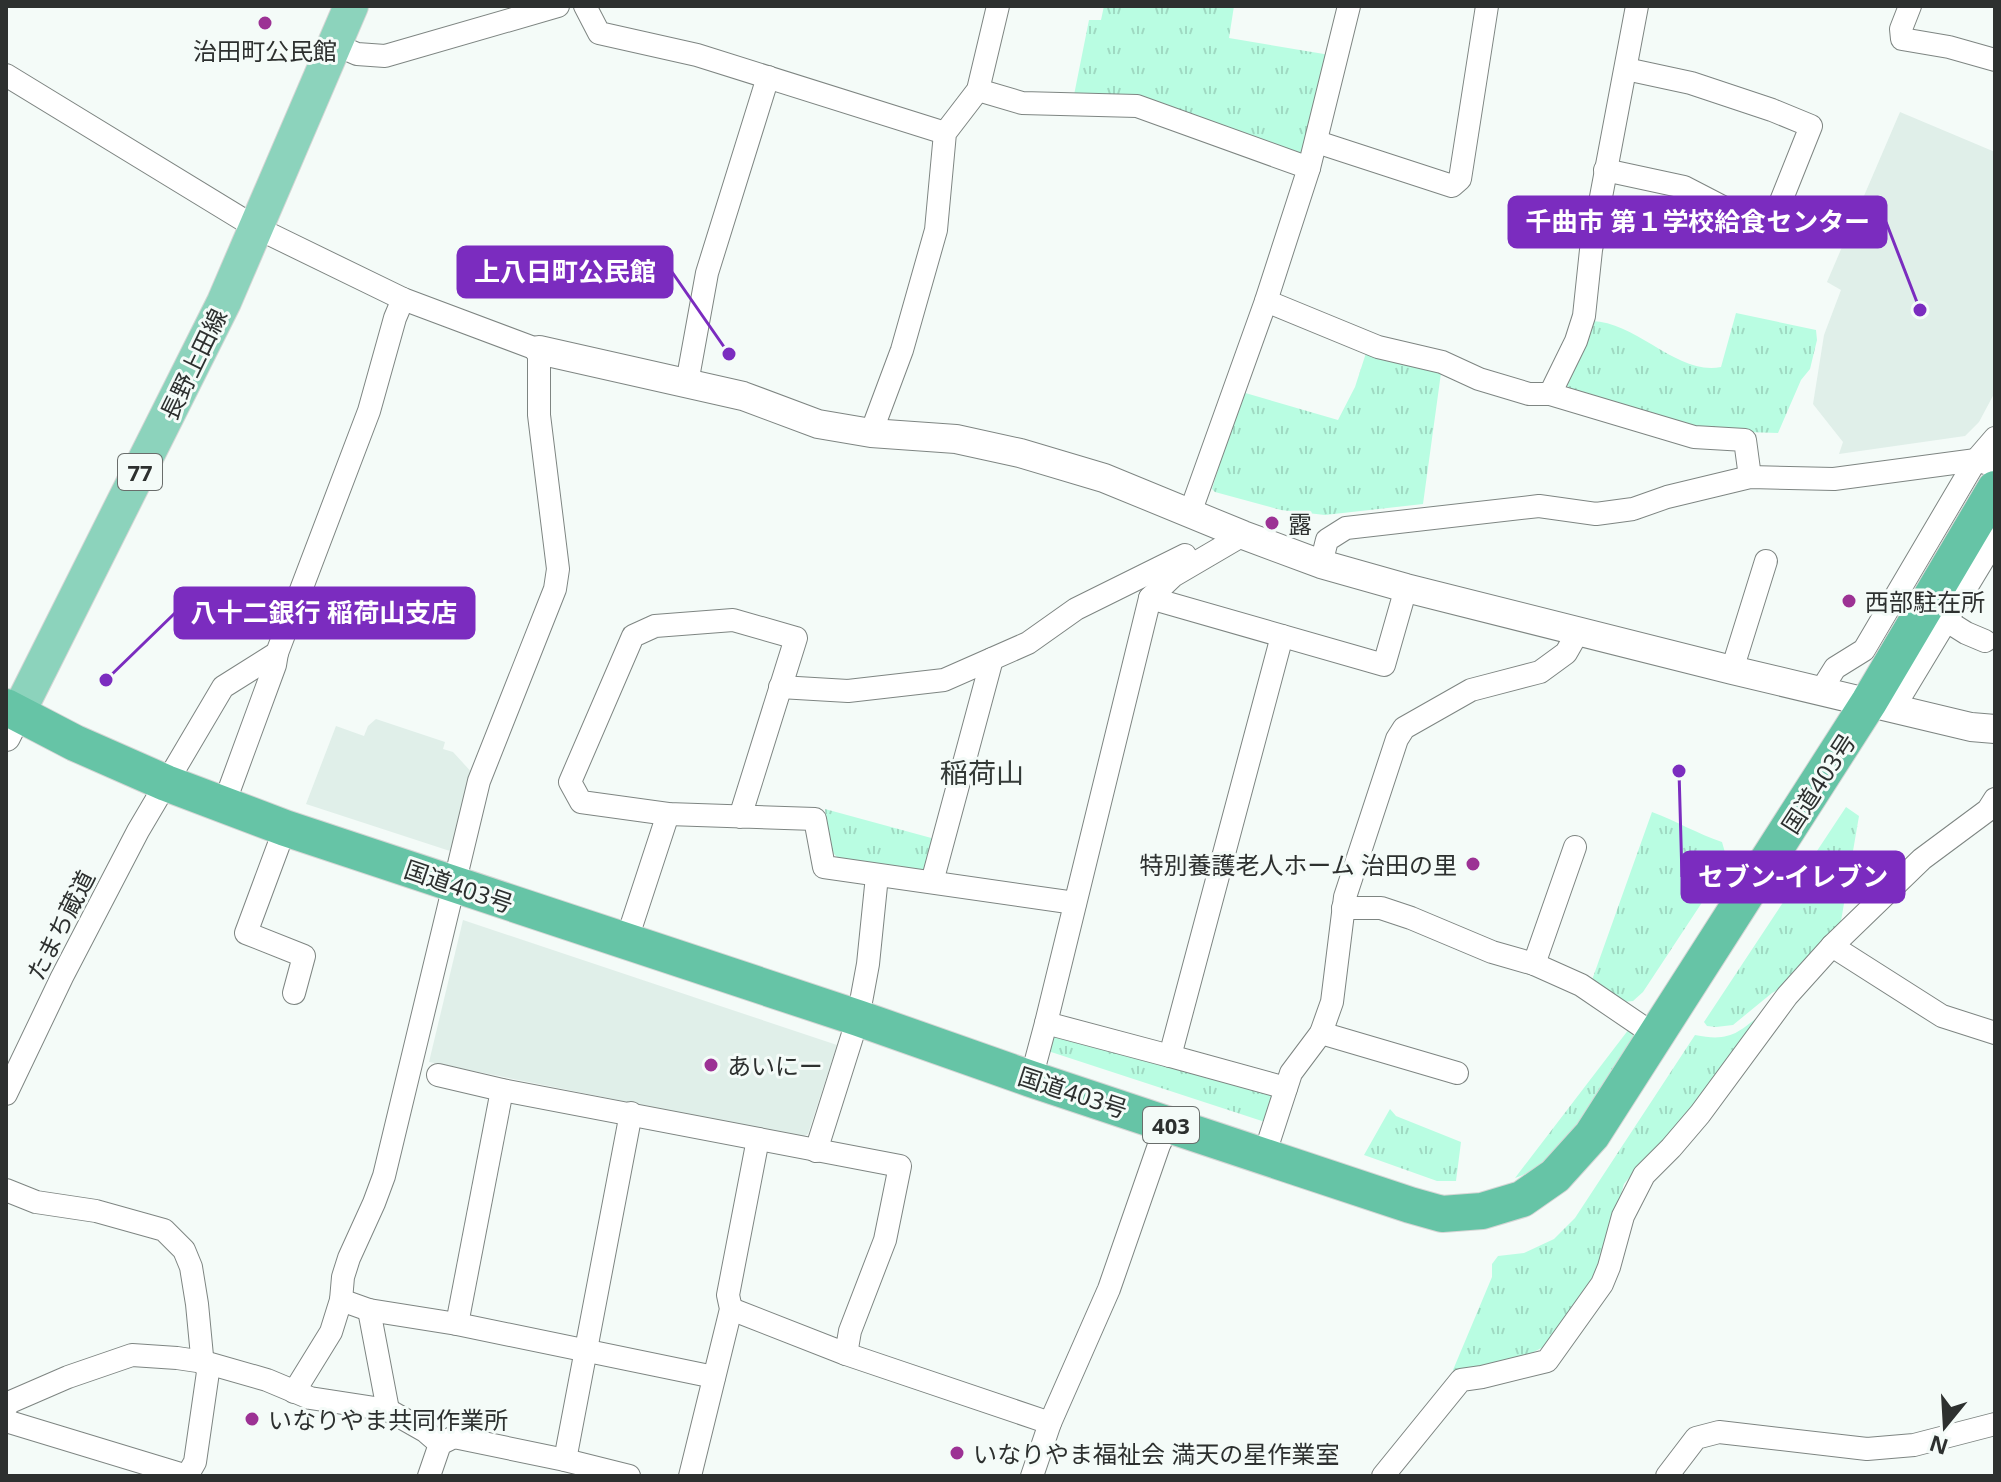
<svg xmlns="http://www.w3.org/2000/svg" width="2001" height="1482" font-family="'Noto Sans','Noto Sans JP',sans-serif">
  <style>
    .built { fill: #e0efe9 }
    .grass { fill: url(#grass-tufts) }
    .lines { fill: none; stroke-linecap: round; stroke-linejoin: round }
    .minor-casing { stroke: #7e8582; stroke-width: 24 }
    .tertiary-casing { stroke: #7e8582; stroke-width: 30 }
    .primary-casing { stroke: #d5d6d5; stroke-width: 36 }
    .trunk-casing { stroke: #d5d6d5; stroke-width: 38 }
    .minor { stroke: #fff; stroke-width: 22 }
    .tertiary { stroke: #fff; stroke-width: 28 }
    .primary { stroke: #8cd3bc; stroke-width: 34 }
    .trunk { stroke: #66c4a6; stroke-width: 36 }
    .poi-dot { fill: #9c3294; stroke: #f4fbf8; stroke-width: 3 }
    .labels { text-anchor: middle; dominant-baseline: central; stroke-width: 6; stroke-linejoin: round; paint-order: stroke }
    .shield { fill: #f4fbf8; stroke: #696d6b; stroke-width: 2 }
    .shield-label { font-size: 22px; font-weight: bold; fill: #2d302f }
    .poi-label { font-size: 24px; fill: #2d302f; stroke: #f4fbf8; text-anchor: start }
    .street-label { font-size: 24px; fill: #2d302f; stroke: #f4fbf8 }
    .quarter-label { font-size: 28px; fill: #343a37; stroke: #f4fbf8 }
    .leader { fill: none; stroke: #7b2cbf; stroke-width: 3 }
    .callout-dot { fill: #7b2cbf; stroke: #f4fbf8; stroke-width: 3 }
    .callout { fill: #7b2cbf; stroke: #7b2cbf; stroke-width: 3 }
    .callout-label { font-size: 26px; text-anchor: middle; font-weight: bold; fill: #fff }
  </style>
  <defs>
    <pattern id="grass-tufts" width="24" height="20" patternUnits="userSpaceOnUse" patternTransform="scale(2)"><rect width="24" height="20" fill="#b9fde2"/><path d="M3 7l-1-3M5 7V3M7 7l1-3M15 17l-1-3M17 17v-4M19 17l1-3" fill="none" stroke="#9fd9c2"/></pattern>
  </defs>
  <rect width="100%" height="100%" fill="#f4fbf8"/>
  <g class="built">
    <path d="M1900 112 1995 152V392L1979 422 1965 436 1839 454 1843 442 1813 404 1824 335 1841 290 1827 282Z"/>
    <path d="M376 719 445 742 443 749 453 752 474 775 453 852 306 804 336 726 364 736 368 726Z"/>
    <path d="M463 920 837 1045 808 1134 802 1137 429 1062Z"/>
  </g>
  <g class="grass">
    <path d="M1104 6H1234L1229 38 1330 55 1305 151 1298 154 1074 95 1089 20H1101Z"/>
    <path d="M1736 313 1816 330 1817 340 1810 369 1801 380 1778 433 1714 431 1682 427 1579 393 1565 385 1592 321C1637 322 1678 376 1721 367Z"/>
    <path d="M1366 353 1441 373 1423 504 1325 515 1281 510 1215 492 1212 489 1242 392 1338 420 1355 387Z"/>
    <path d="M1846 807 1859 816 1841 921 1785 986 1772 993 1733 1025 1716 1027 1707 1026 1704 1022Z"/>
    <path d="M825 809 935 839 928 868 922 871 838 858 828 848Z"/>
    <path d="M1652 812C1676 821 1698 834 1722 842L1728 863 1643 992 1633 1001 1624 1002 1592 980Z"/>
    <path d="M1769 1008 1664 1142 1637 1168 1624 1184 1595 1279 1547 1345 1526 1356 1456 1372 1453 1370 1492 1277V1264L1498 1256 1524 1253 1554 1239 1575 1218 1695 1035C1734 1043 1740 1030 1769 1008Z"/>
    <path d="M1629 1029 1633 1031 1635 1036C1609 1076 1561 1165 1515 1178Z"/>
    <path d="M1058 1034 1270 1092 1272 1097 1265 1122 1048 1051 1052 1037Z"/>
    <path d="M1390 1109 1396 1116 1461 1142 1456 1181H1437L1364 1155Z"/>
  </g>
  <g class="lines">
    <defs>
      <g id="minor">
        <path d="M585 6 599 33 697 55 945 133"/>
        <path d="M1910 6 1901 29 1902 39 1949 47 1995 60"/>
        <path d="M334 44 357 54 385 56 558 6"/>
        <path d="M6 75 255 227 403 299 539 350V415L558 569 555 589 479 781 384 1176 374 1203 349 1258 343 1277 341 1300 331 1332 294 1392"/>
        <path d="M978 90 1022 103 1137 106 1309 168"/>
        <path d="M1317 142 1452 186 1460 179 1487 6"/>
        <path d="M1605 170 1684 187 1769 231 1811 126 1772 110 1691 83 1626 69"/>
        <path d="M1266 301 1378 347 1442 362 1479 379 1529 394H1550L1694 437 1745 440 1750 477"/>
        <path d="M687 383 707 273 768 77"/>
        <path d="M1550 394 1576 341 1584 316 1591 250 1637 6"/>
        <path d="M871 433 902 350 936 230 945 133 978 90 998 6"/>
        <path d="M1190 513 1266 301 1309 168 1349 6"/>
        <path d="M1321 564 1327 540 1346 528 1539 506 1596 514 1633 509 1667 497 1750 477 1834 479 1976 460 1995 466"/>
        <path d="M1150 598 1384 665 1406 588"/>
        <path d="M1947 621 1966 633 1985 641"/>
        <path d="M1732 670 1766 561"/>
        <path d="M780 687 848 691 944 680 1028 643 1076 609 1185 555"/>
        <path d="M1820 692 1835 668 1864 650 1976 460 1995 438"/>
        <path d="M1902 694 1995 540"/>
        <path d="M224 804 275 665 277 653"/>
        <path d="M740 817 796 638 733 620 655 626 633 636 570 782 581 802 668 814 815 819 824 867 1075 903"/>
        <path d="M285 828 246 933 304 956 294 993"/>
        <path d="M932 882 992 659"/>
        <path d="M1343 908H1381L1411 918 1492 952 1534 964 1581 985 1656 1036"/>
        <path d="M626 942 668 814"/>
        <path d="M1832 946 1942 1016 1995 1033"/>
        <path d="M1534 964 1575 847"/>
        <path d="M1046 1023 1170 1056 1282 636"/>
        <path d="M1321 1033 1457 1073"/>
        <path d="M1170 1056 1286 1088"/>
        <path d="M438 1075 502 1090 900 1166 885 1240 850 1331 846 1354 731 1309"/>
        <path d="M1031 1079 1046 1023 1150 598 1173 576 1243 535"/>
        <path d="M6 1094 62 977 138 831 223 687 277 653 369 411 395 318 403 299"/>
        <path d="M816 1151 858 1018 868 964 877 876"/>
        <path d="M1264 1156 1291 1073 1321 1033 1332 1002 1345 897 1397 739 1404 728 1471 690 1540 672 1566 653 1578 632"/>
        <path d="M6 1190 36 1202 96 1211 164 1230 184 1250 191 1267 197 1304 202 1356 208 1372 195 1462 187 1476 6 1421"/>
        <path d="M341 1300 369 1310 457 1324 714 1377"/>
        <path d="M369 1310 388 1410"/>
        <path d="M457 1324 502 1090"/>
        <path d="M846 1354 1050 1423"/>
        <path d="M6 1408 8 1403 68 1377 132 1355 177 1358 204 1362 267 1380 310 1398 388 1410 425 1431 440 1444"/>
        <path d="M565 1460 631 1113"/>
        <path d="M429 1476 440 1444 454 1437 565 1460 629 1476"/>
        <path d="M690 1476 731 1309 728 1295 758 1139"/>
        <path d="M1032 1476 1050 1423 1109 1289 1159 1145 1169 1124"/>
        <path d="M1383 1476 1461 1380 1482 1377 1547 1361 1602 1284 1609 1267 1623 1216 1644 1175 1671 1148 1700 1114 1787 996 1832 946 1922 859 1988 810 1995 799"/>
        <path d="M1667 1476 1696 1438 1719 1432 1867 1449 1914 1445 1995 1424"/>
      </g>
      <g id="tertiary">
        <path d="M539 350 743 396 818 424 871 433 956 439 1020 453 1104 478 1243 535 1321 564 1406 588 1732 670 1971 727 1995 729"/>
        <path d="M6 737 18 713"/>
      </g>
      <path id="primary" d="M18 713 224 302 351 6"/>
      <path id="trunk" d="M6 707 75 743 166 783 285 828 858 1018 1031 1079 1410 1205 1442 1214 1482 1211 1522 1199 1555 1176 1592 1135 1869 702 1995 489"/>
    </defs>
    <use href="#minor" class="minor-casing"/>
    <use href="#tertiary" class="tertiary-casing"/>
    <use href="#primary" class="primary-casing"/>
    <use href="#trunk" class="trunk-casing"/>
    <use href="#minor" class="minor"/>
    <use href="#tertiary" class="tertiary"/>
    <use href="#primary" class="primary"/>
    <use href="#trunk" class="trunk"/>
  </g>
  <g class="poi-dot">
    <circle cx="265" cy="23" r="8"/>
    <circle cx="1272" cy="523" r="8"/>
    <circle cx="1849" cy="601" r="8"/>
    <circle cx="1473" cy="864" r="8"/>
    <circle cx="711" cy="1065" r="8"/>
    <circle cx="252" cy="1419" r="8"/>
    <circle cx="957" cy="1453" r="8"/>
  </g>
  <g class="labels">
    <g class="shield">
      <rect x="118" y="454" width="44" height="36" rx="6"/>
      <rect x="1143" y="1107" width="56" height="36" rx="6"/>
    </g>
    <g class="shield-label">
      <text x="140" y="472">77</text>
      <text x="1171" y="1125">403</text>
    </g>
    <g class="poi-label">
      <text x="265" y="50" text-anchor="middle">治田町公民館</text>
      <text x="1288" y="523">露</text>
      <text x="1865" y="601">西部駐在所</text>
      <text x="1457" y="864" text-anchor="end">特別養護老人ホーム 治田の里</text>
      <text x="727" y="1065">あいにー</text>
      <text x="268" y="1419">いなりやま共同作業所</text>
      <text x="973" y="1453">いなりやま福祉会 満天の星作業室</text>
    </g>
    <g class="street-label">
      <text transform="translate(193 364) rotate(-64)">長野上田線</text>
      <text transform="translate(1818 783) rotate(-57)">国道403号</text>
      <text transform="translate(459 886) rotate(19)">国道403号</text>
      <text transform="translate(60 925) rotate(-63)">たまち蔵道</text>
      <text transform="translate(1073 1092) rotate(18)">国道403号</text>
    </g>
    <g class="quarter-label">
      <text x="982" y="772">稲荷山</text>
    </g>
  </g>
  <path class="leader" d="M1920 310L1886 222M729 354L672 272M106 680L175 613M1679 771L1682 877"/>
  <g class="callout-dot">
    <circle cx="1920" cy="310" r="8"/>
    <circle cx="729" cy="354" r="8"/>
    <circle cx="106" cy="680" r="8"/>
    <circle cx="1679" cy="771" r="8"/>
  </g>
  <g class="callout">
    <rect x="1509" y="197" width="377" height="50" rx="8"/>
    <rect x="458" y="247" width="214" height="50" rx="8"/>
    <rect x="175" y="588" width="299" height="50" rx="8"/>
    <rect x="1682" y="852" width="222" height="50" rx="8"/>
  </g>
  <g class="callout-label">
    <text x="1698" y="231">千曲市 第１学校給食センター</text>
    <text x="565" y="281">上八日町公民館</text>
    <text x="324" y="622">八十二銀行 稲荷山支店</text>
    <text x="1793" y="886">セブン-イレブン</text>
  </g>
  <rect width="2001" height="1482" fill="none" stroke="#2d302f" stroke-width="16"/>
  <g transform="translate(1945 1426) rotate(198)" stroke="#f4fbf8" stroke-width="6" paint-order="stroke">
  <path d="M0-6L14 30L0 20L-14 30Z" fill="#2d302f"/>
  <text y="-12" font-size="22" font-weight="bold" text-anchor="middle" fill="#2d302f">N</text>
  </g>
</svg>
